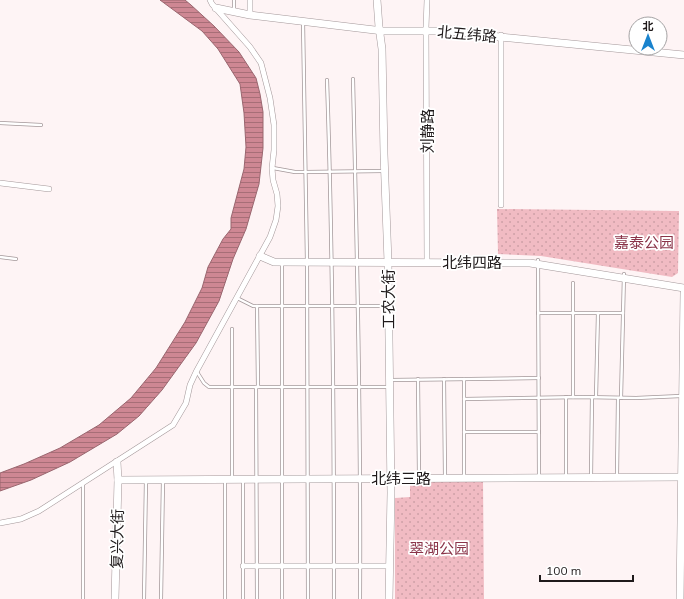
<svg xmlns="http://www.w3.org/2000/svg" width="684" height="599" font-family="Mulish,'Noto Sans SC',sans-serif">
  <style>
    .park { fill: url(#park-dots) }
    .water { fill: url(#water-rules); stroke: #9a666f }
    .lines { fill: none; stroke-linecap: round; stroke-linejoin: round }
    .lane-casing { stroke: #a39799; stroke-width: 4 }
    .street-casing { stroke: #a39799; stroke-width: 6 }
    .secondary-casing { stroke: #a39799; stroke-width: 8 }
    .lane { stroke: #fff; stroke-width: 2.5 }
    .street { stroke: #fff; stroke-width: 5 }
    .secondary { stroke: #fff; stroke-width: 7 }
    .labels { text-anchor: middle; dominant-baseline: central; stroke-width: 3.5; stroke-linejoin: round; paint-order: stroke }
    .street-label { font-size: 15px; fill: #1f1a1b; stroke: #fff }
    .park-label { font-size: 15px; fill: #8a3449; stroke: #fff }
  </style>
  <defs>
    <pattern id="park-dots" width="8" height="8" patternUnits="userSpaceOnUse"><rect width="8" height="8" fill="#f1bbc3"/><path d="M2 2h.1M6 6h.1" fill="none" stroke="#cea0a7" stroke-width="1.8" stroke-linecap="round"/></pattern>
    <pattern id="water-rules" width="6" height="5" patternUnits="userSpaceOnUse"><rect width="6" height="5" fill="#ce8793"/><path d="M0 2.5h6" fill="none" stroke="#a76e77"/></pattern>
  </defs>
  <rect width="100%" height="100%" fill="#fef4f5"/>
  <g class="park">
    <path d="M497 209 679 211 678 273 672 277 541 256 498 254Z"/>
    <path d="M483 480 484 599H395V498L410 497V481Z"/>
  </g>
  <path class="water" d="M160 0H185L191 5 214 26 239 52 256 78 260 94 263 112V148L259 184 246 229 233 259 219 301 196 343 162 390 139 416 117 434 70 462 31 480 0 491V473L24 464 60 448 99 425 131 398 156 368 185 322 202 288 208 267 223 239 231 229V218L244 169 246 147 244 113 240 84 218 49 202 31Z"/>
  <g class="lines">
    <defs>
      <g id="lane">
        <path d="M234 0V12"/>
        <path d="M303 22 307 262 308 599"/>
        <path d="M353 79C357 252 361 426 360 599"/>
        <path d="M327 80C333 253 334 426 334 599"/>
        <path d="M0 123 41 125"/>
        <path d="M273 168 295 172H306L383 171"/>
        <path d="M0 257 16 259"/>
        <path d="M538 260 539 478"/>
        <path d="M237 298 253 306H388"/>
        <path d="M257 306 258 387"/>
        <path d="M538 313H623"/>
        <path d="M197 372 204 383 209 387H389"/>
        <path d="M418 379 419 477"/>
        <path d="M444 379 445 477"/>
        <path d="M464 379V477"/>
        <path d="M391 380 539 378"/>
        <path d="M256 387 257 599"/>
        <path d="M573 397V283"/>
        <path d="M596 397 598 313"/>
        <path d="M621 398 624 274"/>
        <path d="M464 399 583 397 636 398 681 396"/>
        <path d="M464 432H539"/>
        <path d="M617 475 618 398"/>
        <path d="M566 477V397"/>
        <path d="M591 477 592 397"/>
        <path d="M232 479V329"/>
        <path d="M225 480V599"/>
        <path d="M243 480V599"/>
        <path d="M83 599V484"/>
        <path d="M144 599 146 480"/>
        <path d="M161 599 163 480"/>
        <path d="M282 599V262"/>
      </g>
      <g id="street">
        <path d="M427 0 426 28 427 262"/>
        <path d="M250 15V0"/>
        <path d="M501 35V205"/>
        <path d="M0 183 49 189"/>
        <path d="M0 523 21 519 39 511 145 443 173 425 186 403 190 385 196 372 270 237 276 220 278 206 277 194 273 180 272 168 274 150V125L270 98 261 63 250 47 212 4 210 0"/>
        <path d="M243 566H389"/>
      </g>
      <g id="secondary">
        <path d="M377 0 379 27 382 49 384 154 388 262 391 493 389 599"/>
        <path d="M216 8 250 15 383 31H450L500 37 684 55"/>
        <path d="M260 256 274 262 530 263 684 288"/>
        <path d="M118 480 684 477"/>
        <path d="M115 599 118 480 117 462"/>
        <path d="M680 599 684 293"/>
      </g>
    </defs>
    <use href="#lane" class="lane-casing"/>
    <use href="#street" class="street-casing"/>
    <use href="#secondary" class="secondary-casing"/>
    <use href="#lane" class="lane"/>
    <use href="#street" class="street"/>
    <use href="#secondary" class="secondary"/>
  </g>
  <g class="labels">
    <g class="street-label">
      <text transform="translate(467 34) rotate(5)">北五纬路</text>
      <text transform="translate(427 131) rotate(-90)">刘静路</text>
      <text x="472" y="262">北纬四路</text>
      <text transform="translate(388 299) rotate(-90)">工农大街</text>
      <text x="401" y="478">北纬三路</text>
      <text transform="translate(117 539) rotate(-89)">复兴大街</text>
    </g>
    <g class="park-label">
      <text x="644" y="242">嘉泰公园</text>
      <text x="439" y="548">翠湖公园</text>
    </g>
  </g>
  <g transform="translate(648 36)"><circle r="19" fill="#ffffff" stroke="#a5a3a4"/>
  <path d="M0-3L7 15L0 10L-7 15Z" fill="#1a83cd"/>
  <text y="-6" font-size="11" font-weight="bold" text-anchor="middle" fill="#1f1a1b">北</text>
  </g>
  <path d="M540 575v6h93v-6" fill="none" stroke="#1f1a1b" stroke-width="2"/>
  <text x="546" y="575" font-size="12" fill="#1f1a1b" stroke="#ffffff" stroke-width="3" paint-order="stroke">100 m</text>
</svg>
